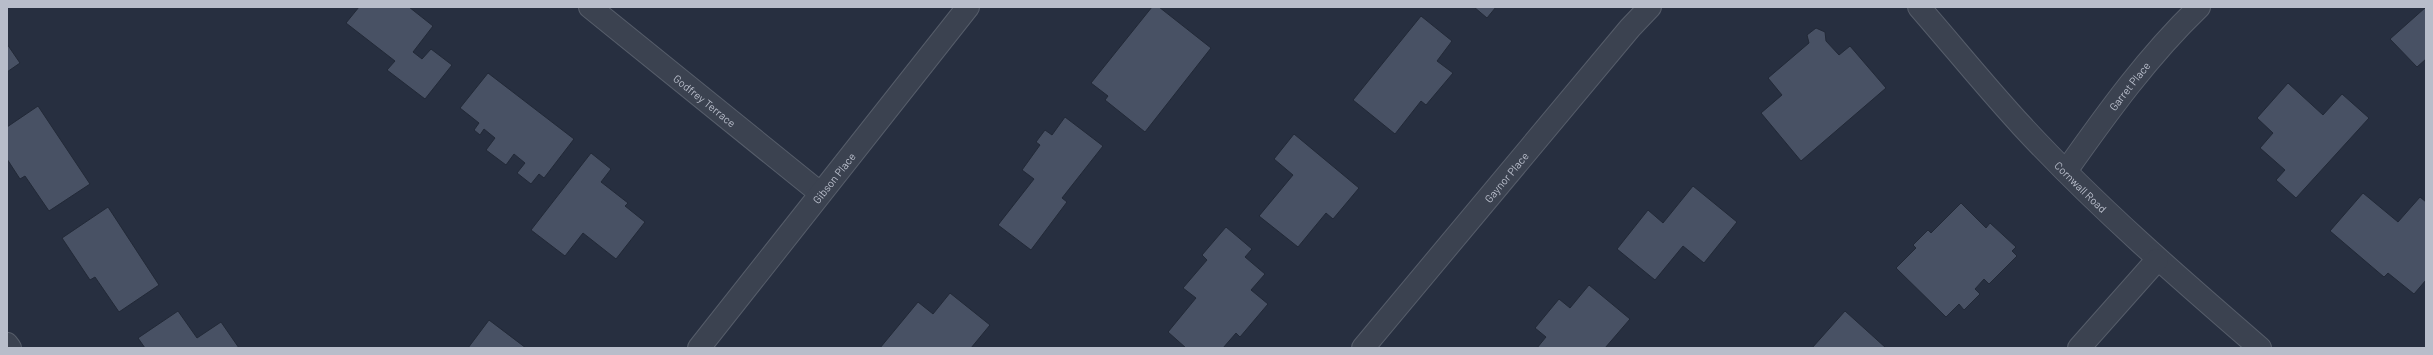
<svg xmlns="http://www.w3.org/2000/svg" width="2433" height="355" font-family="Barlow,sans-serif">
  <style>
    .building { fill: #485164; stroke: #222937 }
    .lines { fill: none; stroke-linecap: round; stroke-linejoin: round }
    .street-casing { stroke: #565d6a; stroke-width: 24 }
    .street { stroke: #3b4250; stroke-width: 22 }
    .labels { text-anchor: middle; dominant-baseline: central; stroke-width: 3; stroke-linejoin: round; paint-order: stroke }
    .street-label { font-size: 11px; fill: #b8bdca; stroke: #202635 }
  </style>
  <rect width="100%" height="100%" fill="#272f40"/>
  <g class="building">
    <path d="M359 7H409L433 26 413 52 422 59 431 49 452 65 425 99 387 70 395 61 346 23Z"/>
    <path d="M1152 7H1159L1211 48 1145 132 1105 100 1108 96 1091 83Z"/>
    <path d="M1474 7H1496L1487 18Z"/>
    <path d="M2426 7V59L2417 67 2390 39Z"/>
    <path d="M1421 16 1452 41 1437 61 1453 73 1426 105 1421 101 1395 134 1353 100Z"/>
    <path d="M1816 28 1825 32 1826 41 1839 55 1850 46 1886 88 1801 161 1761 113 1782 95 1768 78 1809 43 1807 35Z"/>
    <path d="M7 44 20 63 7 72Z"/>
    <path d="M488 73 574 139 544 178 539 174 531 184 517 173 525 163 514 154 506 165 486 150 495 138 484 129 480 135 474 130 479 123 460 108Z"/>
    <path d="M2288 83 2323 115 2342 94 2369 118 2296 198 2276 180 2285 170 2260 148 2273 133 2257 118Z"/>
    <path d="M38 106 90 184 49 211 25 176 20 179 7 159V127Z"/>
    <path d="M1065 117 1103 146 1062 198 1067 202 1031 250 998 225 1034 179 1022 170 1040 145 1036 142 1045 130 1052 135Z"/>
    <path d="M1294 134 1359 188 1333 219 1326 213 1298 247 1259 216 1293 175 1274 159Z"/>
    <path d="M591 153 611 169 601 182 628 203 625 206 645 222 616 259 583 233 565 256 531 230Z"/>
    <path d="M1693 186 1737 222 1704 263 1683 246 1655 280 1617 249 1648 210 1663 223Z"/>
    <path d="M2363 193 2398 222 2420 197 2426 202V280L2414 294 2388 273 2384 277 2330 231Z"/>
    <path d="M1961 203 1986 228 1990 223 2016 247 2012 251 2017 256 1989 284 1984 279 1975 289 1980 294 1964 310 1959 304 1946 317 1896 268 1916 248 1913 245 1928 230 1931 233Z"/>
    <path d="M108 207 159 285 119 312 95 277 90 280 62 238Z"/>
    <path d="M1226 227 1252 249 1245 257 1265 274 1251 290 1268 304 1240 337 1236 333 1223 348H1186L1168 332 1196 298 1183 288 1207 260 1202 255Z"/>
    <path d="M1589 285 1630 319 1605 348H1537L1546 337 1535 328 1559 299 1570 308Z"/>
    <path d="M950 293 990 325 971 348H880L918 302 933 314Z"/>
    <path d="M178 311 197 338 221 322 239 348H145L138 338Z"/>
    <path d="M1845 311 1886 348H1812Z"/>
    <path d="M489 320 526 348H468Z"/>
  </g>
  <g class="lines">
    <defs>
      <g id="street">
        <path id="s1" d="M590 7 820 193"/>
        <path id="s2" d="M1919 7C1953 46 1986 87 2022 126 2096 206 2178 277 2260 348"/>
        <path id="s3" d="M2066 171C2107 113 2148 56 2199 7"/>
        <path d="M7 344 10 348"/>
        <path id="s4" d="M699 348 968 7"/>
        <path id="s5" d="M1363 348 1630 28 1650 7"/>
        <path d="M2079 348 2157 260"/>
      </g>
    </defs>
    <use href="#street" class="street-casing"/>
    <use href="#street" class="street"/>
  </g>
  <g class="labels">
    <g class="street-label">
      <text stroke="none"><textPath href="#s3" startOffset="106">Garret Place</textPath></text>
      <text stroke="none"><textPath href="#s1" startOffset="148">Godfrey Terrace</textPath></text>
      <text stroke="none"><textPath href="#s4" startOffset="217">Gibson Place</textPath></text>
      <text stroke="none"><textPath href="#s5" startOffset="223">Gaynor Place</textPath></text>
      <text stroke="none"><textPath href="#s2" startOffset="242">Cornwall Road</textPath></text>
    </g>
  </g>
  <rect width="2433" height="355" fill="none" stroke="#b8bdca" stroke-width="16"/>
</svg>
